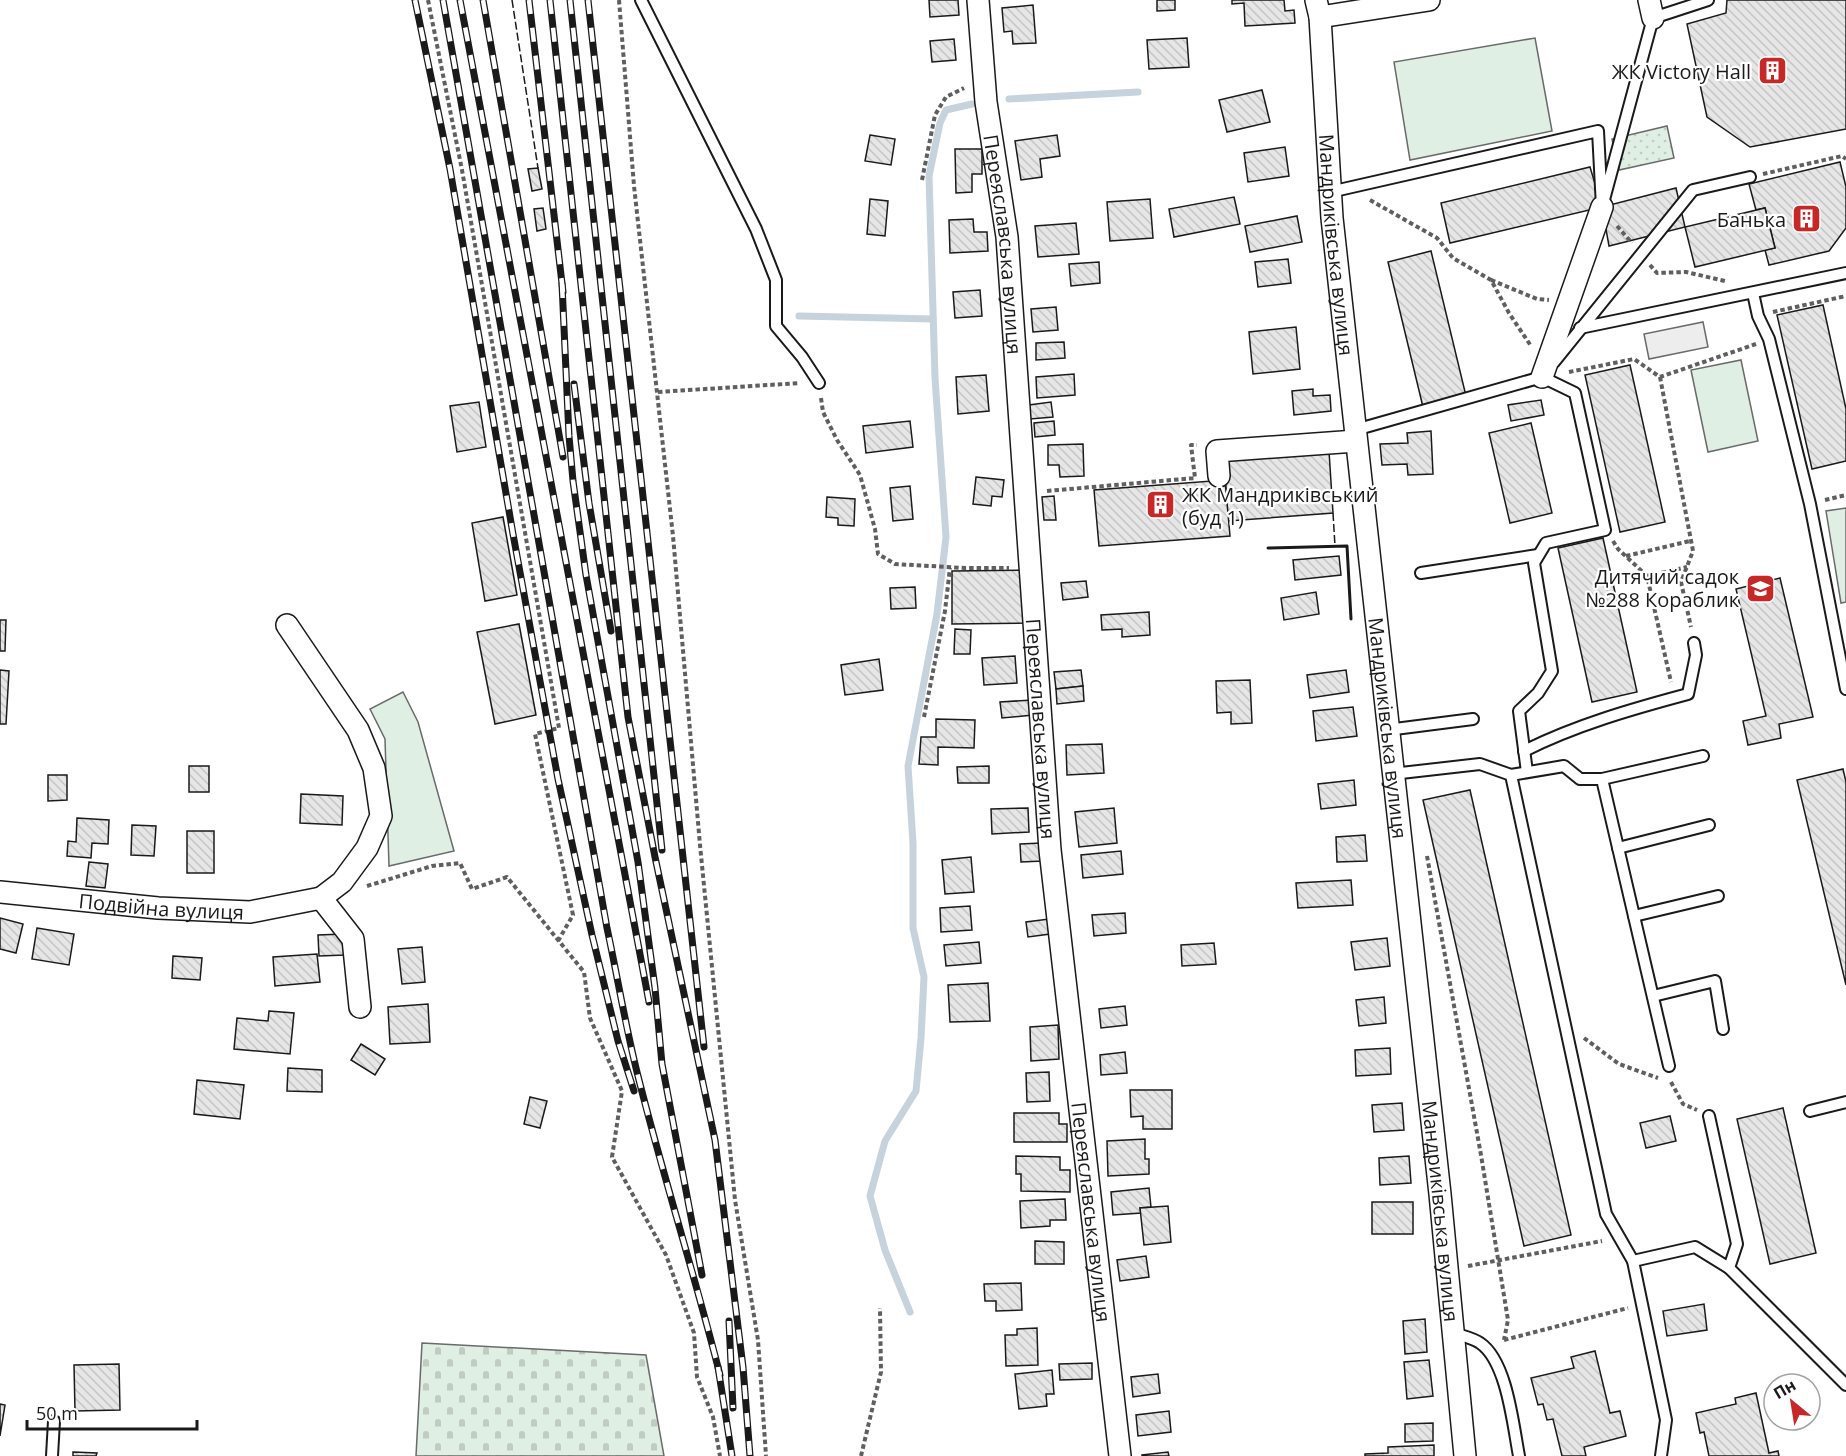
<svg xmlns="http://www.w3.org/2000/svg" width="1846" height="1456" font-family="'Open Sans',sans-serif">
  <style>
    .grass { fill: url(#grass-dots); stroke: #6a6a6a; stroke-width: 1.5 }
    .cemetery { fill: url(#cemetery-stones); stroke: #6a6a6a; stroke-width: 1.5 }
    .park { fill: #e0efe3; stroke: #6a6a6a; stroke-width: 1.5 }
    .parking { fill: #ededed; stroke: #6a6a6a; stroke-width: 1.5 }
    .lines { fill: none; stroke-linecap: round; stroke-linejoin: round }
    .stream { stroke: #c6d2dc; stroke-width: 7 }
    .building { fill: url(#building-back-hatch); stroke: #1a1a1a; stroke-width: 1.5 }
    .service-casing { stroke: #1a1a1a; stroke-width: 14 }
    .minor-casing { stroke: #1a1a1a; stroke-width: 24 }
    .path { stroke: #5f5f5f; stroke-width: 4; stroke-dasharray: 4.5 3; stroke-linecap: butt }
    .service { stroke: #fff; stroke-width: 10 }
    .minor { stroke: #fff; stroke-width: 21 }
    .rail-casing { stroke: #1a1a1a; stroke-width: 7 }
    .rail { stroke: #fff; stroke-width: 4.5; stroke-dasharray: 14; stroke-linecap: butt }
    .fence { stroke: #1a1a1a; stroke-width: 1.5; stroke-dasharray: 8 3; stroke-linecap: butt }
    .wall { stroke: #1a1a1a; stroke-width: 3 }
    .labels { text-anchor: middle; dominant-baseline: central; stroke-width: 4.5; stroke-linejoin: round; paint-order: stroke }
    .poi-label { font-size: 20px; fill: #1a1a1a; stroke: #fff; text-anchor: end }
    .street-label { font-size: 20px; fill: #1a1a1a; stroke: #fff }
  </style>
  <defs>
    <pattern id="grass-dots" width="8" height="8" patternUnits="userSpaceOnUse" patternTransform="scale(1.5)"><rect width="8" height="8" fill="#e0efe3"/><path d="M2 2h.1M6 6h.1" fill="none" stroke="#c0ccc2" stroke-width="1.8" stroke-linecap="round"/></pattern>
    <pattern id="cemetery-stones" width="16" height="16" patternUnits="userSpaceOnUse" patternTransform="scale(1.5)"><rect width="16" height="16" fill="#e0efe3"/><path d="M2 7V4a2 2 0 0 1 4 0v3zM10 15v-3a2 2 0 0 1 4 0v3z" fill="#c0ccc2"/></pattern>
    <pattern id="building-back-hatch" width="6" height="6" patternUnits="userSpaceOnUse" patternTransform="scale(1.5)"><rect width="6" height="6" fill="#e6e6e6"/><path d="M-1 5l2 2M0 0l6 6M5-1l2 2" fill="none" stroke="#c5c5c5"/></pattern>
  </defs>
  <rect width="100%" height="100%" fill="#fff"/>
  <path class="grass" d="M1667 126 1674 158 1619 170 1612 139Z"/>
  <path class="cemetery" d="M422 1343 646 1355 664 1456H416Z"/>
  <g class="park">
    <path d="M1535 38 1552 131 1410 160 1394 62Z"/>
    <path d="M1741 360 1758 441 1708 452 1691 370Z"/>
    <path d="M1846 508V602L1841 603 1826 511Z"/>
    <path d="M403 692 418 722 454 851 389 866 385 739 370 709Z"/>
  </g>
  <path class="parking" d="M1703 322 1708 347 1649 359 1644 334Z"/>
  <g class="lines">
    <g class="stream">
      <path d="M1009 99 1138 92"/>
      <path d="M799 316 933 319"/>
      <path d="M910 1312 885 1250 870 1196 885 1141 916 1091 921 1038 924 977 913 928V843L908 766 937 614 946 537 935 378 929 176 940 123 946 110 972 104"/>
    </g>
  </g>
  <g class="building">
    <path d="M929 0H958L959 15 930 17Z"/>
    <path d="M1157 0H1175V10L1157 11Z"/>
    <path d="M1232 0H1284L1285 11 1294 10 1295 23 1245 26 1244 3 1232 4Z"/>
    <path d="M1727 0H1846V129L1750 147 1707 117 1687 24 1726 13Z"/>
    <path d="M1033 5 1036 43 1013 44 1012 31 1004 32 1002 8Z"/>
    <path d="M1187 38 1189 67 1149 69 1147 40Z"/>
    <path d="M954 39 956 60 932 62 930 41Z"/>
    <path d="M1262 90 1270 122 1227 132 1219 100Z"/>
    <path d="M870 135 895 139 891 165 865 161Z"/>
    <path d="M1057 135 1060 156 1040 159 1042 177 1021 180 1015 141Z"/>
    <path d="M1285 147 1289 176 1248 182 1244 153Z"/>
    <path d="M955 149H982V174H972V192L956 193Z"/>
    <path d="M1840 162 1846 187V228L1829 251 1769 265 1765 250 1775 248 1765 208 1756 210 1749 184Z"/>
    <path d="M1590 167 1602 207 1450 243 1441 203Z"/>
    <path d="M538 168 542 189 532 191 528 169Z"/>
    <path d="M1676 188 1685 227 1609 246 1602 207Z"/>
    <path d="M1234 197 1240 224 1174 237 1169 209Z"/>
    <path d="M870 199 888 201 885 236 867 234Z"/>
    <path d="M1150 199 1153 238 1110 241 1107 202Z"/>
    <path d="M543 208 546 229 537 231 534 209Z"/>
    <path d="M1765 208 1775 248 1695 267 1685 227Z"/>
    <path d="M1297 216 1302 242 1250 252 1245 226Z"/>
    <path d="M973 219 974 232H987L988 251 950 253 949 220Z"/>
    <path d="M1076 223 1079 254 1038 257 1035 226Z"/>
    <path d="M1431 251 1466 396 1423 407 1388 262Z"/>
    <path d="M1288 259 1291 283 1258 287 1255 262Z"/>
    <path d="M1099 262 1100 283 1071 286 1069 264Z"/>
    <path d="M980 290 982 316 955 318 953 292Z"/>
    <path d="M1823 305 1846 409V461L1812 469 1777 315Z"/>
    <path d="M1056 307 1058 330 1033 332 1031 309Z"/>
    <path d="M1296 327 1300 369 1253 374 1249 332Z"/>
    <path d="M1064 342 1065 358 1036 360V343Z"/>
    <path d="M1630 365 1665 522 1620 532 1585 375Z"/>
    <path d="M1074 374 1075 395 1037 398 1036 377Z"/>
    <path d="M986 375 989 411 958 414 956 377Z"/>
    <path d="M1313 389V396L1330 395 1331 411 1294 415 1292 391Z"/>
    <path d="M1541 400 1544 415 1511 421 1508 405Z"/>
    <path d="M479 402 486 447 457 452 450 406Z"/>
    <path d="M1051 402 1053 417 1030 419 1029 405Z"/>
    <path d="M910 421 913 447 866 453 863 426Z"/>
    <path d="M1054 421 1055 435 1035 437 1034 423Z"/>
    <path d="M1531 423 1552 513 1510 523 1489 433Z"/>
    <path d="M1431 431 1433 474 1408 475 1407 464 1382 465 1380 444 1408 443 1407 433Z"/>
    <path d="M1083 444 1084 476 1060 477 1059 465H1048V445Z"/>
    <path d="M1329 451 1333 513 1228 521 1224 459Z"/>
    <path d="M976 477 1004 480 1002 497 992 496 991 506 973 504Z"/>
    <path d="M1225 480 1230 536 1099 546 1094 490Z"/>
    <path d="M910 486 913 519 893 521 890 488Z"/>
    <path d="M1054 496 1056 520H1044L1042 497Z"/>
    <path d="M827 497 855 499 854 526 838 525V518L826 517Z"/>
    <path d="M503 517 517 595 485 601 472 523Z"/>
    <path d="M1603 538 1637 692 1592 702 1558 548Z"/>
    <path d="M1339 556 1341 575 1295 580 1293 560Z"/>
    <path d="M1028 570V623L952 624V571Z"/>
    <path d="M1780 578 1813 717 1779 724 1781 738 1748 745 1743 721 1766 716 1736 589Z"/>
    <path d="M1086 581 1088 597 1063 600 1061 583Z"/>
    <path d="M915 587 916 608 891 609 890 588Z"/>
    <path d="M1316 592 1319 614 1284 620 1281 598Z"/>
    <path d="M1149 612 1150 635 1122 637V629L1102 630 1101 615Z"/>
    <path d="M0 620H6L5 651H0Z"/>
    <path d="M519 624 536 715 495 724 477 632Z"/>
    <path d="M955 629 971 630 970 654H954Z"/>
    <path d="M1015 656 1017 683 984 685 982 658Z"/>
    <path d="M879 659 883 690 845 695 841 665Z"/>
    <path d="M0 670 9 671 6 724H0Z"/>
    <path d="M1081 670 1083 686 1056 689 1054 672Z"/>
    <path d="M1346 670 1349 692 1310 698 1307 675Z"/>
    <path d="M1250 680 1252 723 1231 724V712L1217 713 1216 681Z"/>
    <path d="M1083 686 1084 701 1057 704 1056 689Z"/>
    <path d="M1032 700 1033 715 1002 718 1000 702Z"/>
    <path d="M1353 707 1357 736 1316 741 1313 711Z"/>
    <path d="M936 719 975 720 974 748 938 747V765L919 764 921 737H936Z"/>
    <path d="M1102 744 1104 773 1067 775 1066 745Z"/>
    <rect x="189" y="766" width="20" height="26"/>
    <path d="M989 766V783H958L957 767Z"/>
    <path d="M1843 769 1846 782V985L1797 780Z"/>
    <path d="M48 775H67V800L48 801Z"/>
    <path d="M1354 780 1356 805 1321 809 1318 784Z"/>
    <path d="M1470 790 1571 1235 1524 1246 1423 800Z"/>
    <path d="M301 794 343 796 342 825 300 823Z"/>
    <path d="M1028 808 1029 832 992 834 991 809Z"/>
    <path d="M1114 808 1117 843 1079 847 1075 812Z"/>
    <path d="M77 818 109 820 108 844 92 843 91 858 67 856 68 841 76 842Z"/>
    <path d="M132 825 156 826 154 856 131 855Z"/>
    <rect x="187" y="831" width="27" height="42"/>
    <path d="M1365 835 1367 861 1337 862 1336 837Z"/>
    <path d="M1042 843 1043 861 1021 862 1020 844Z"/>
    <path d="M1121 851 1123 874 1083 878 1081 855Z"/>
    <path d="M971 857 974 892 945 894 942 860Z"/>
    <path d="M89 862 108 864 105 888 86 886Z"/>
    <path d="M1351 880 1353 905 1298 908 1296 883Z"/>
    <path d="M970 906 972 930 941 932 940 908Z"/>
    <path d="M1125 913 1126 933 1094 936 1092 915Z"/>
    <path d="M0 918 23 924 16 953 0 949Z"/>
    <path d="M1049 919 1050 934 1028 937 1026 922Z"/>
    <path d="M37 928 74 934 69 965 32 959Z"/>
    <path d="M344 934 345 955 319 956 318 935Z"/>
    <path d="M1387 938 1390 966 1355 970 1351 942Z"/>
    <path d="M979 942 981 963 946 966 944 945Z"/>
    <path d="M1214 943 1216 964 1182 966 1181 945Z"/>
    <path d="M422 947 425 982 402 984 398 949Z"/>
    <path d="M317 954 320 982 275 986 273 957Z"/>
    <path d="M173 956 202 958 200 980 172 978Z"/>
    <path d="M988 983 990 1021 950 1022 948 985Z"/>
    <path d="M1384 997 1386 1023 1359 1026 1356 1000Z"/>
    <path d="M428 1004 430 1042 390 1044 388 1007Z"/>
    <path d="M1125 1006 1127 1025 1101 1028 1099 1009Z"/>
    <path d="M269 1011 294 1013 290 1054 234 1049 237 1018 268 1021Z"/>
    <path d="M1058 1025 1059 1059 1031 1061 1030 1027Z"/>
    <path d="M361 1044 385 1059 375 1075 351 1060Z"/>
    <path d="M1390 1048 1391 1074 1356 1076 1355 1050Z"/>
    <path d="M1125 1052 1127 1073 1101 1075 1100 1055Z"/>
    <path d="M288 1068 322 1070V1092L287 1091Z"/>
    <path d="M1049 1072 1050 1101 1027 1102 1026 1073Z"/>
    <path d="M197 1080 244 1085 240 1119 194 1114Z"/>
    <path d="M1130 1090H1172V1129H1143V1116L1131 1117Z"/>
    <path d="M530 1097 547 1101 540 1128 524 1124Z"/>
    <path d="M1402 1103 1404 1130 1374 1132 1372 1105Z"/>
    <path d="M1783 1108 1816 1253 1770 1264 1737 1119Z"/>
    <path d="M1014 1113H1059V1124H1067V1142H1014Z"/>
    <path d="M1670 1116 1676 1141 1646 1148 1640 1123Z"/>
    <path d="M1145 1139V1159H1149V1174L1108 1176 1107 1141Z"/>
    <path d="M1016 1156 1060 1157V1170H1070V1192L1021 1191V1174H1016Z"/>
    <path d="M1409 1156 1411 1183 1380 1185 1379 1158Z"/>
    <path d="M1149 1188 1151 1207 1140 1208 1141 1213 1113 1215 1111 1192Z"/>
    <path d="M1065 1199 1066 1220H1050V1226L1021 1228 1020 1201Z"/>
    <rect x="1372" y="1202" width="41" height="32"/>
    <path d="M1168 1206 1171 1242 1144 1245 1140 1208Z"/>
    <path d="M1035 1241 1064 1242V1264H1035Z"/>
    <path d="M1146 1256 1149 1277 1120 1281 1117 1260Z"/>
    <path d="M1021 1283 1022 1310 996 1311V1301H985L984 1284Z"/>
    <path d="M1704 1304 1707 1330 1667 1336 1663 1311Z"/>
    <path d="M1425 1319 1427 1352 1405 1354 1403 1321Z"/>
    <path d="M1037 1328 1038 1365 1006 1366 1005 1335H1017V1329Z"/>
    <path d="M1595 1351 1610 1413 1620 1411 1626 1436 1584 1447 1586 1456H1562L1553 1419 1547 1420 1543 1404 1538 1405 1531 1378 1574 1368 1571 1357Z"/>
    <path d="M1429 1360 1433 1396 1407 1399 1404 1362Z"/>
    <path d="M1092 1363V1379L1060 1380 1059 1364Z"/>
    <path d="M119 1364 120 1410 75 1411 74 1365Z"/>
    <path d="M1052 1370 1054 1394H1046L1047 1406 1019 1409 1015 1374Z"/>
    <path d="M1158 1374 1160 1393 1133 1397 1131 1377Z"/>
    <path d="M1756 1393 1769 1453 1778 1451 1779 1456H1709L1704 1432 1700 1433 1696 1413 1736 1404 1735 1398Z"/>
    <path d="M0 1404 5 1405 0 1436Z"/>
    <path d="M1169 1411 1171 1432 1138 1436 1136 1415Z"/>
    <path d="M1433 1423V1441L1405 1442V1424Z"/>
    <path d="M1434 1445V1456H1365V1454L1388 1453V1447Z"/>
    <path d="M73 1452 97 1453 96 1456H73Z"/>
    <path d="M1168 1452 1169 1456H1142V1455Z"/>
  </g>
  <g class="lines">
    <defs>
      <g id="service">
        <path d="M641 0 756 229 776 280V326L802 357 819 383"/>
        <path d="M1330 192 1598 131 1602 207 1653 18 1708 0"/>
        <path d="M1753 293 1758 316 1769 339 1810 504 1846 689"/>
        <path d="M1580 328 1846 273"/>
        <path d="M1554 362 1693 190 1750 177"/>
        <path d="M1355 430 1542 377 1544 374"/>
        <path d="M1421 573 1538 555"/>
        <path d="M1387 730 1473 719"/>
        <path d="M1524 751C1576 725 1632 709 1688 694L1696 655 1694 643"/>
        <path d="M1527 772 1519 711 1538 693 1552 671 1534 563 1546 543 1605 530 1575 393 1542 377"/>
        <path d="M1392 774 1480 764 1511 775 1606 1214 1633 1261"/>
        <path d="M1511 775 1564 766 1580 779H1602L1703 756"/>
        <path d="M1602 779 1669 1066"/>
        <path d="M1618 848 1709 825"/>
        <path d="M1634 916 1718 896"/>
        <path d="M1653 996 1715 981 1723 1029"/>
        <path d="M1810 1111 1846 1102"/>
        <path d="M1709 1116 1737 1244 1729 1268"/>
        <path d="M1454 1333C1462 1336 1473 1338 1480 1343 1507 1361 1513 1425 1519 1456"/>
        <path d="M52 1456 54 1421"/>
        <path d="M1661 1456 1666 1420 1633 1261 1695 1247 1729 1268 1846 1385"/>
      </g>
      <g id="minor">
        <path id="s1" d="M978 0 986 102 1007 237 1050 850 1120 1456"/>
        <path id="s2" d="M1316 0 1320 17 1332 218 1440 1194 1465 1456"/>
        <path d="M1649 0 1653 18"/>
        <path d="M1320 17 1429 0"/>
        <path d="M1542 377 1602 207"/>
        <path d="M1219 476 1217 451 1356 441"/>
        <path d="M287 625 358 730 374 768 381 816 367 848 342 882 321 898"/>
        <path id="s3" d="M0 892 158 908 250 912 321 898 353 939 360 1007"/>
      </g>
    </defs>
    <use href="#service" class="service-casing"/>
    <use href="#minor" class="minor-casing"/>
    <g class="path">
      <path d="M428 0 462 170 559 728 535 734 573 915 558 941"/>
      <path d="M619 0 634 186 673 536 700 845 735 1200 758 1340 766 1456"/>
      <path d="M1763 174 1842 156 1846 159"/>
      <path d="M922 180 935 115 946 97 964 88"/>
      <path d="M1370 200 1437 238 1453 258 1491 280 1509 313 1531 346"/>
      <path d="M1617 226 1632 243"/>
      <path d="M1650 265 1657 273 1686 272 1725 281"/>
      <path d="M1491 280 1537 299 1549 300"/>
      <path d="M1773 312 1846 296"/>
      <path d="M1569 372 1634 359 1660 377 1756 344"/>
      <path d="M1660 377 1693 551 1681 582 1691 627"/>
      <path d="M658 392 800 383"/>
      <path d="M821 398 823 412 837 440 860 475 875 529 878 554 895 564 965 568H1009"/>
      <path d="M1047 491 1195 478 1191 445H1197"/>
      <path d="M1825 500 1846 495"/>
      <path d="M1613 541 1618 549 1647 576 1671 682"/>
      <path d="M1626 556 1690 541"/>
      <path d="M1647 576 1687 567"/>
      <path d="M924 717 945 611 950 568"/>
      <path d="M1427 856 1481 1155 1508 1320 1504 1340"/>
      <path d="M367 886 432 866 460 863 472 889 507 877 584 972 590 1018 622 1091 612 1157 666 1255 694 1333 697 1377 713 1417 720 1456"/>
      <path d="M1584 1038 1619 1064 1658 1078"/>
      <path d="M1671 1082 1683 1104 1697 1110"/>
      <path d="M1468 1266 1602 1241"/>
      <path d="M1504 1340 1628 1308"/>
      <path d="M861 1456 881 1372 880 1308"/>
    </g>
    <use href="#service" class="service"/>
    <use href="#minor" class="minor"/>
    <defs>
      <g id="rail">
        <path d="M415 0 450 169 513 534 558 779 592 935 618 1041 634 1091"/>
        <path d="M443 0 607 928C618 979 626 1030 639 1080 664 1179 695 1276 720 1375"/>
        <path d="M460 0 649 1002"/>
        <path d="M483 0 563 457"/>
        <path d="M529 0 563 292"/>
        <path d="M550 0 628 717 655 857 715 1140 743 1367 750 1456"/>
        <path d="M570 0 662 850"/>
        <path d="M588 0 704 1047"/>
        <path d="M562 284 569 436 573 481 586 575 638 862 655 988 662 1064 702 1275"/>
        <path d="M574 384 589 503 611 631"/>
        <path d="M729 1321 733 1408"/>
        <path d="M718 1367 732 1456"/>
      </g>
    </defs>
    <use href="#rail" class="rail-casing"/>
    <use href="#rail" class="rail"/>
    <g class="fence">
      <path d="M512 0 538 168"/>
      <path d="M1333 513 1335 546"/>
    </g>
    <path class="wall" d="M1268 548 1347 546 1351 619"/>
  </g>
  <defs>
    <symbol id="building-square" viewBox="-11 -11 22 22"><rect x="-9" y="-9" width="18" height="18" rx="4" fill="#c62828" stroke="#fff"/><path d="M-4-6H4V6H1V3H-1V6H-4ZM-2.5-4.3h1.7v1.8h-1.7ZM.8-4.3h1.7v1.8H.8ZM-2.5-1h1.7V.8h-1.7ZM.8-1h1.7V.8H.8Z" fill="#fff"/></symbol>
    <symbol id="school-square" viewBox="-11 -11 22 22"><rect x="-9" y="-9" width="18" height="18" rx="4" fill="#c62828" stroke="#fff"/><path d="M0-5L7-2L0 1L-7-2ZM-4 1L0 2.5L4 1V4Q0 6-4 4Z" fill="#fff"/></symbol>
  </defs>
  <g fill-rule="evenodd">
    <use href="#building-square" x="1756" y="54" width="33" height="33"/>
    <use href="#building-square" x="1790" y="202" width="33" height="33"/>
    <use href="#building-square" x="1144" y="488" width="33" height="33"/>
    <use href="#school-square" x="1744" y="572" width="33" height="33"/>
  </g>
  <g class="labels">
    <g class="poi-label">
      <text x="1751" y="71">ЖК Victory Hall</text>
      <text x="1786" y="219">Банька</text>
      <text x="1182" y="494" text-anchor="start">ЖК Мандриківський<tspan x="1182" dy="23">(буд 1)</tspan></text>
      <text x="1739" y="576">Дитячий садок<tspan x="1739" dy="23">№288 Кораблик</tspan></text>
    </g>
    <g class="street-label">
      <text stroke="none"><textPath href="#s1" startOffset="246">Переяславська вулиця</textPath></text>
      <text stroke="none"><textPath href="#s2" startOffset="246">Мандриківська вулиця</textPath></text>
      <text stroke="none"><textPath href="#s2" startOffset="732">Мандриківська вулиця</textPath></text>
      <text stroke="none"><textPath href="#s1" startOffset="732">Переяславська вулиця</textPath></text>
      <text stroke="none"><textPath href="#s3" startOffset="162">Подвійна вулиця</textPath></text>
      <text stroke="none"><textPath href="#s2" startOffset="1218">Мандриківська вулиця</textPath></text>
      <text stroke="none"><textPath href="#s1" startOffset="1218">Переяславська вулиця</textPath></text>
    </g>
  </g>
  <g transform="translate(1792 1402) rotate(330)"><circle r="28" fill="#ffffff" stroke="#a3a3a3" stroke-width="1.5"/>
  <path d="M0-4.5L10 22L0 15L-10 22Z" fill="#c62828"/>
  <text y="-9" font-size="16" font-weight="bold" text-anchor="middle" fill="#1a1a1a">Пн</text>
  </g>
  <path d="M27 1420v9h170v-9" fill="none" stroke="#1a1a1a" stroke-width="3"/>
  <text x="36" y="1420" font-size="18" fill="#1a1a1a" stroke="#ffffff" stroke-width="4.5" paint-order="stroke">50 m</text>
</svg>
